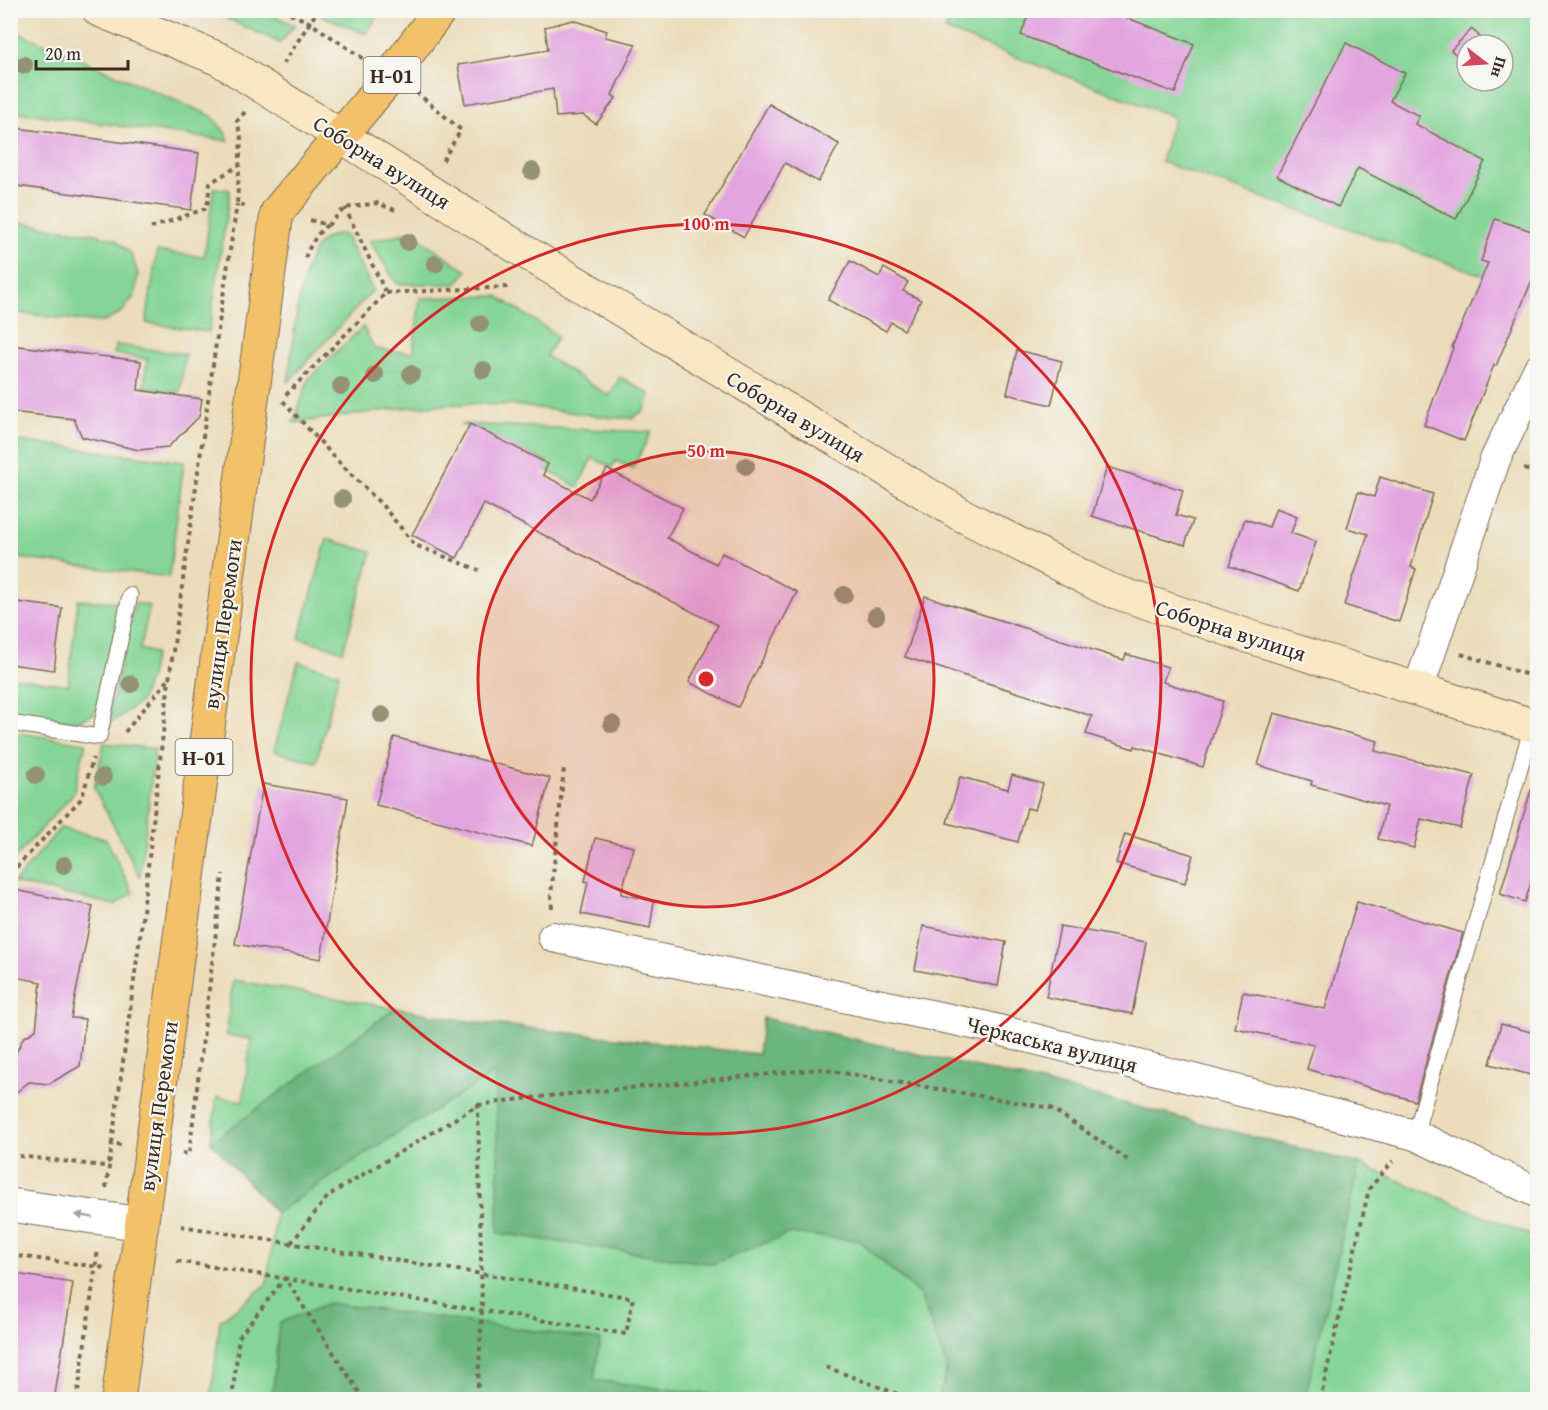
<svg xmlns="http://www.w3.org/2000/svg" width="1548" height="1410" font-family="'Gentium Book Plus',serif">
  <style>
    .green { fill: #84d596; stroke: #60805a; stroke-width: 1.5; fill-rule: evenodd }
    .forest { fill: #6bb67f; stroke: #53704e; stroke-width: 1.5 }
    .building { fill: #e3a5e0 }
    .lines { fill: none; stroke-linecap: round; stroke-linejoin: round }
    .service-casing { stroke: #796955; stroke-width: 17 }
    .minor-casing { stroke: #796955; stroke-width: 32 }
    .tertiary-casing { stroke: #796955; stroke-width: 35 }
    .secondary-casing { stroke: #796955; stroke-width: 35 }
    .primary-casing { stroke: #796955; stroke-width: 35 }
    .path { stroke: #796955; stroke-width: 4; stroke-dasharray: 4.5 4.5; stroke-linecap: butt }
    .service { stroke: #fff; stroke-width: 15 }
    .minor { stroke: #fff; stroke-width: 30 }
    .tertiary { stroke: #fff; stroke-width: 33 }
    .secondary { stroke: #fae7c3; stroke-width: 33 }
    .primary { stroke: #f2c26a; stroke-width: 33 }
    .tree { fill: #949275 }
    .oneway { fill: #a79f9a }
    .ring { fill: none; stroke: #d62828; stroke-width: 3 }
    .labels { text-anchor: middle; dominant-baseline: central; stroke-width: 4.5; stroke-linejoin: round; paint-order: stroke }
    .shield { fill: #f6f6f2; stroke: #73675e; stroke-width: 1.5 }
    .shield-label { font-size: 21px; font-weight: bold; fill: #3b2a1e }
    .street-label { font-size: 22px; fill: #3b2a1e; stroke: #f6f6f2 }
    .centre { fill: #d62828; stroke: #f6f6f2; stroke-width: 3 }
    .ring-label { font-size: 18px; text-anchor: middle; font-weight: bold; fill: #d62828; stroke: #f6f6f2; stroke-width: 4.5; stroke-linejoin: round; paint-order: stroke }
  </style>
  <rect width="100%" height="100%" fill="#f6f6f2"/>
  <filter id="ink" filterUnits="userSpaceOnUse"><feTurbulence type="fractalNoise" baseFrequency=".0167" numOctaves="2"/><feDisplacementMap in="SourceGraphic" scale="12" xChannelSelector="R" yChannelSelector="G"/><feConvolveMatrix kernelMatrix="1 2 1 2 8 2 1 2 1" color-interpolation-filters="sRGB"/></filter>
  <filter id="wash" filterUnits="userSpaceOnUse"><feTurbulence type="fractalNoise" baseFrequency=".008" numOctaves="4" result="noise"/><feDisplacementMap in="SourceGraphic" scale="24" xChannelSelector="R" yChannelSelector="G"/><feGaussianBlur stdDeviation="1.35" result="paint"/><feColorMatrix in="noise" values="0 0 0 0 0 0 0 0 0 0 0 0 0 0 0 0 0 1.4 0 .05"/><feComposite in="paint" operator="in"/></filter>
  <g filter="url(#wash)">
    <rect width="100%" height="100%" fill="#ebddba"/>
    <g class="green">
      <path d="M952 10 1537 11 1538 289 1536 294 1161 162 1174 117 945 30ZM1467 45H1503V81H1467Z"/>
      <path d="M211 11H263L295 25 280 43Z"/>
      <path d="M311 11H381L366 34Z"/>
      <path d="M12 30 212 116 227 135 229 141 11 111 10 35Z"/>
      <path d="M214 188 230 190 209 332 146 323 157 251 204 257Z"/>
      <path d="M10 221 95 234 116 240 131 254 138 274 135 295 122 312 104 322 83 321 11 312Z"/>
      <path d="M410 232 467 271 456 284H397L370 241Z"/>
      <path d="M337 234 345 235 373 290 288 382C293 346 297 280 315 249 320 241 329 236 337 234Z"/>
      <path d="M497 296 558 336 546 356 609 396 620 377 650 394 644 410 633 418H614L514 405 455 404 402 408 293 423 309 378 363 327 375 349 413 353 420 298Z"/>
      <path d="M116 345 185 354 180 392 144 387 147 359 114 354Z"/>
      <path d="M460 424 651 432 633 468 616 461 612 467 592 458 578 487 544 469 547 462Z"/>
      <path d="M11 440 184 462 169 577 11 557Z"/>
      <path d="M327 539 372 552 343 651 299 638Z"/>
      <path d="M78 600 121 602 101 703 94 714 77 721 11 715V677L68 685Z"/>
      <path d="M135 603 150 606 140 649 155 653 149 681 140 702 106 726Z"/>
      <path d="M298 662 339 673 316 762 274 751Z"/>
      <path d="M11 732 86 743 73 794 12 861 10 860Z"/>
      <path d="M104 743 155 749 140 877 94 788Z"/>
      <path d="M60 828 106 839 133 893 115 905 14 883Z"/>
      <path d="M233 980 473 1022 758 1054 763 1018 1084 1093 1359 1164 1537 1238V1399L211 1400 220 1321 267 1284 276 1213 211 1142 217 1097 243 1101 251 1039 226 1035Z"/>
    </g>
    <g class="forest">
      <path d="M396 1008 473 1022 758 1054 763 1018 1084 1093 1359 1164 1305 1399H939L947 1367 920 1295 859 1241 791 1233 713 1264 498 1233V1150L495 1073 374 1148 276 1213 211 1142Z"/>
      <path d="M329 1303 600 1340 594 1380 750 1399H272L279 1323Z"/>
    </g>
    <g id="blocks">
      <g class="building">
        <path d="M1030 10H1107L1194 44 1175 93 1021 35Z"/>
        <path d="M573 20 607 31 605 37 636 44 612 95 616 98 596 124 583 115 556 117 553 89 465 104 458 65 548 50 545 27Z"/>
        <path d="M1472 29 1488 45H1467V66L1451 50Z"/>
        <path d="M1346 43 1405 73 1390 101 1419 116 1415 124 1485 161 1456 219 1358 168 1338 207 1277 176Z"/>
        <path d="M769 104 839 144 818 182 785 163 744 237 705 215Z"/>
        <path d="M10 127 199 153 191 210 10 185Z"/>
        <path d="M1495 219 1538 233V266L1496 366 1494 365 1464 441 1424 425 1453 348 1452 347 1488 263 1481 261Z"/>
        <path d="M850 261 879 277 884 268 908 282 903 291 921 300 904 330 891 322 886 331 828 300Z"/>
        <path d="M10 345 141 361 138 390 202 399 199 417 168 447 139 450 82 437 74 419 10 412Z"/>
        <path d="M1017 350 1062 361 1051 405 1007 394Z"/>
        <path d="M470 424 548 464 543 475 590 499 607 469 683 508 667 538 716 564 722 553 797 592 738 707 689 682 718 625 484 504 457 558 412 535Z"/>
        <path d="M1107 467 1183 490 1176 515 1193 520 1185 545 1092 516Z"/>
        <path d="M1380 477 1433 494 1411 567 1416 569 1399 622 1344 605 1368 534 1347 528 1358 492 1374 497Z"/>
        <path d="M1276 508 1297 516 1291 533 1316 542 1299 591 1229 566 1245 519 1269 527Z"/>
        <path d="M925 596 1124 660 1126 654 1168 667 1163 682 1223 701 1203 767 1135 746 1134 749 1086 734 1092 716 905 657Z"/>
        <path d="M10 601 62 608 54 670 10 664Z"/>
        <path d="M1274 713 1378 741 1375 751 1474 775 1460 828 1421 819 1414 848 1378 839 1386 806 1311 785 1312 781 1258 765Z"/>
        <path d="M394 737 550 778 532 846 376 805Z"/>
        <path d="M1012 775 1043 784 1035 810 1027 808 1018 842 947 823 960 777 1008 789Z"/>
        <path d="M263 784 348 798 321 959 235 944Z"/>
        <path d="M1531 790 1538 791V860L1525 902 1500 894Z"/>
        <path d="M1125 834 1193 855 1185 883 1116 863Z"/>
        <path d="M595 838 634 847 621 894 654 901 650 928 581 914 588 882 585 881Z"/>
        <path d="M10 889 93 906 71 1018 85 1019 80 1066 49 1084 29 1082 10 1097V1061L14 1058 23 1038 36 1030 41 982 10 976Z"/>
        <path d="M1357 902 1463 933 1415 1101 1307 1069 1314 1045 1235 1028 1243 992 1325 1009Z"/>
        <path d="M923 926 1006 942 998 986 915 970Z"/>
        <path d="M1060 926 1146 942 1132 1014 1046 997Z"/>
        <path d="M1501 1024 1538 1034V1077L1490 1064Z"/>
        <path d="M10 1273 73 1283 54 1400H10Z"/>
      </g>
    </g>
  </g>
  <g filter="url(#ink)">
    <use href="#blocks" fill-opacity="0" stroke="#796955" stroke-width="1.5"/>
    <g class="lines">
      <defs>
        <g id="service">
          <path d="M10 723 99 737 130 595"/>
          <path d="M1415 1135 1532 726"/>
        </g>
        <g id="minor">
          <path d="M1418 690 1495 460 1538 370"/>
          <path d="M553 937 983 1026 1415 1135 1538 1193"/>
        </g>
        <path id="tertiary" d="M10 1205 142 1224"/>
        <path id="secondary" d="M99 10 219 59 517 247 960 514 1107 589 1260 640 1538 727"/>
        <path id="primary" d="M118 1400 277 212 390 77 440 10"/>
      </defs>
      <use href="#service" class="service-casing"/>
      <use href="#minor" class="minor-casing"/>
      <use href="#tertiary" class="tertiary-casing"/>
      <use href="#secondary" class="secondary-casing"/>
      <use href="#primary" class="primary-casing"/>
      <g class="path">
        <path d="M282 10 309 22 364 59"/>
        <path d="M283 64 318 10"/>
        <path d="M416 92 461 130 441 163"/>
        <path d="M245 112 237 121 241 138 237 204 247 206"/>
        <path d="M310 220 328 225 345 208 377 203 395 210"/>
        <path d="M151 228 207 208 210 183 238 166"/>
        <path d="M305 258C310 245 316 235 327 225"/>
        <path d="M386 293 508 287"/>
        <path d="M286 395 386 293 345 208"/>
        <path d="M283 401 337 460 382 505 415 545 479 570"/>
        <path d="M1524 469 1538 473"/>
        <path d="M1461 654 1538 678"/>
        <path d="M125 732 168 680"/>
        <path d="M10 874 82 798 93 758"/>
        <path d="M552 908 551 895 564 768"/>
        <path d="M478 1105 530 1098 820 1069 1051 1108 1128 1160"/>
        <path d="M121 1145 112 1143 141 929 169 680 215 350 237 204"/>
        <path d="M182 1153 189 1154 223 874"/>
        <path d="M10 1155 104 1166 110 1160 112 1143"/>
        <path d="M106 1188 110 1160"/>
        <path d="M291 1243 329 1195 478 1105 482 1310 477 1400"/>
        <path d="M10 1255 106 1268"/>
        <path d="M177 1261 626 1334 633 1298 181 1226"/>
        <path d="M826 1367 903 1396"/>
        <path d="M77 1400 98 1249"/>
        <path d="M232 1400 239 1337 285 1278 364 1400"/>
        <path d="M1320 1400 1369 1189 1393 1161"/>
      </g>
      <use href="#service" class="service"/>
      <use href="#minor" class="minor"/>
      <use href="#tertiary" class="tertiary"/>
      <use href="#secondary" class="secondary"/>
      <use href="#primary" class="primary"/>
    </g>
    <g class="tree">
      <circle cx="24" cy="65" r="9"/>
      <circle cx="532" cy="171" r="9"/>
      <circle cx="408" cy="242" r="9"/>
      <circle cx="435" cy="264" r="9"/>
      <circle cx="480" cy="324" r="9"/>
      <circle cx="483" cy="370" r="9"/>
      <circle cx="411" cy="374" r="9"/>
      <circle cx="375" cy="375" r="9"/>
      <circle cx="341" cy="386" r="9"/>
      <circle cx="746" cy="466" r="9"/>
      <circle cx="342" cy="499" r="9"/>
      <circle cx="844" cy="595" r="9"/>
      <circle cx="876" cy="616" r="9"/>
      <circle cx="131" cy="684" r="9"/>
      <circle cx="382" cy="715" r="9"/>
      <circle cx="612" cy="724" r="9"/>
      <circle cx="36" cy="775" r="9"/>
      <circle cx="103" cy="777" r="9"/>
      <circle cx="64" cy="865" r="9"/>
    </g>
    <defs><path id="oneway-solid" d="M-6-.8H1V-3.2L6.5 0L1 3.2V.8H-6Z" transform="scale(1.5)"/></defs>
    <use class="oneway" href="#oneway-solid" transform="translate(84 1216) rotate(-171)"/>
  </g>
  <circle cx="706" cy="679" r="228" fill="#d62828" fill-opacity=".12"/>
  <g class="ring">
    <circle cx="706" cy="679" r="228"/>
    <circle cx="706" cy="679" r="455"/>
  </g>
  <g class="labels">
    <g class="shield">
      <rect x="363.5" y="57" width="57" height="36" rx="4.5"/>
      <rect x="175.5" y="739" width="57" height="36" rx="4.5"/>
    </g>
    <g class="shield-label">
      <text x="392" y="75">Н-01</text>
      <text x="204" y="757">Н-01</text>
    </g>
    <g class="street-label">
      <text transform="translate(382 162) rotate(32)">Соборна вулиця</text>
      <text transform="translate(796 416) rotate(31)">Соборна вулиця</text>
      <text transform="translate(222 624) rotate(-82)">вулиця Перемоги</text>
      <text transform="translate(1231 630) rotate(18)">Соборна вулиця</text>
      <text transform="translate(1052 1044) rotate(14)">Черкаська вулиця</text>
      <text transform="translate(158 1106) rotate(-82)">вулиця Перемоги</text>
    </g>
  </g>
  <circle cx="706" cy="679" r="9" class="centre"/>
  <g class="ring-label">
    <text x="706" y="230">100 m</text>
    <text x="706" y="457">50 m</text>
  </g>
  <rect width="1548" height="1410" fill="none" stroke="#f6f6f2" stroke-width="36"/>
  <g transform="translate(1485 63) rotate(107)"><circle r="28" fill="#f6f6f2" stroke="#aba49d" stroke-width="1.5"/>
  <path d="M0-4.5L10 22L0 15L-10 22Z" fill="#d1495b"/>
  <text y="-9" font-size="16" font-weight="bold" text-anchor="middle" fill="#3b2a1e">Пн</text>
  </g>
  <path d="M36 60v9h92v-9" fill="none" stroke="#3b2a1e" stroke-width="3"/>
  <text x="45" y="60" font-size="18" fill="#3b2a1e" stroke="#f6f6f2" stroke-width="4.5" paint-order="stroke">20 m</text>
</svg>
